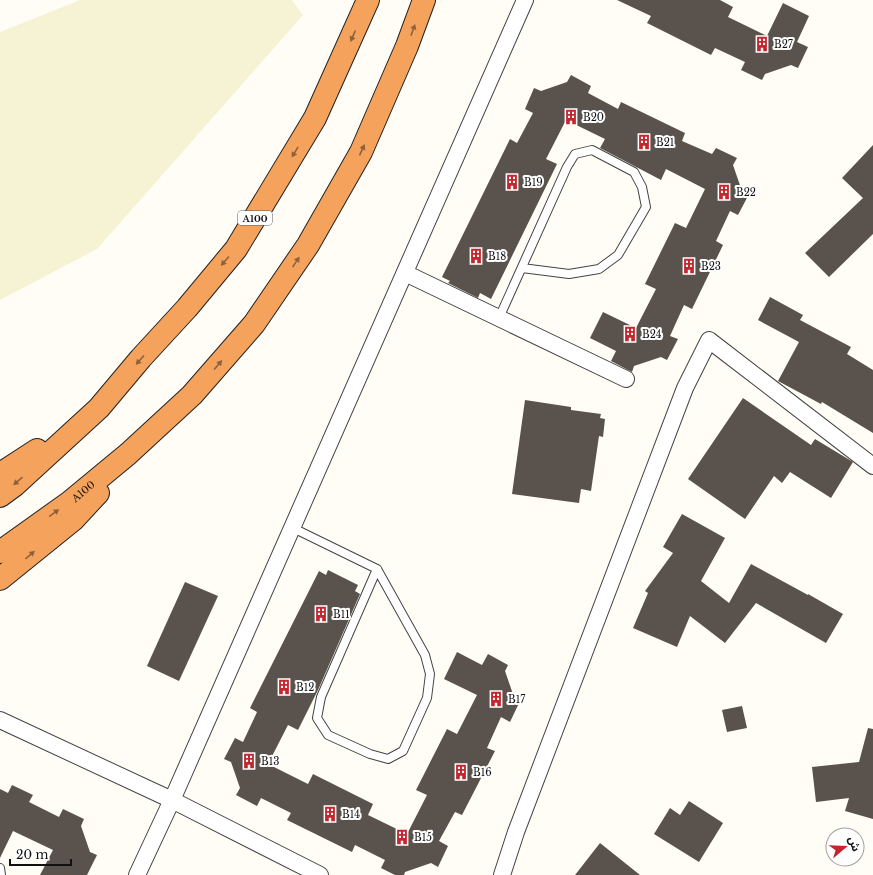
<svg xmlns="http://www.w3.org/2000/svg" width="873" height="875" font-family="'Libre Baskerville','Noto Sans Arabic',serif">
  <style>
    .farmland { fill: #f6f3d4 }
    .building { fill: #5a524d }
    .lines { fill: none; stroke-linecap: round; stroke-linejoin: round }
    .lane-casing { stroke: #444; stroke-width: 10 }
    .street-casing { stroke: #444; stroke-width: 18 }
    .highway-casing { stroke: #222; stroke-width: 24 }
    .lane { stroke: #fff; stroke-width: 8 }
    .street { stroke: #fff; stroke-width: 16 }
    .highway { stroke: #f5a25d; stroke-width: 22 }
    .oneway { fill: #8e613b }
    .labels { text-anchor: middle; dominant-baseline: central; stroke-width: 4; stroke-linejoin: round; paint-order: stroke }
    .shield { fill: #fff; stroke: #585858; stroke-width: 1 }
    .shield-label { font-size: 9px; font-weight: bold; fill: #111 }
    .poi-label { font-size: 10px; fill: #111; stroke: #fff; text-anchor: start }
    .street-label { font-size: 10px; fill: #111; stroke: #fff }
  </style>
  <rect width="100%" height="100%" fill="#fffdf5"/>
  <path class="farmland" d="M80 0H292L303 15 97 249 0 300V32Z"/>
  <g class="building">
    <path d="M617 0H720L733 7 728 17 767 36 783 3 809 16 797 42 808 47 798 68 791 65 765 74 762 80 741 70 745 62 715 48 711 55 647 23 651 16Z"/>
    <path d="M571 75 591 86 588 93 618 109 621 102 685 133 682 141 712 154 716 148 737 158 733 165 742 191 749 194 738 215 730 211 716 241 723 245 692 309 684 305 670 336 678 339 667 360 661 357 634 366 632 372 611 361 616 351 590 338 603 312 636 328 656 289 645 284 675 223 686 228 705 189 666 169 661 180 600 148 605 139 566 120 546 159 557 164 491 299 480 293 478 298 448 283 450 281 442 277 510 139 517 143 533 113 525 109 534 88 541 91 567 82Z"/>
    <path d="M873 145V234L829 277 805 253 863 198 842 178Z"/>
    <path d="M770 297 803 315 800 320 851 347 847 354 873 370V433L822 402 821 404 778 381 799 342 758 320Z"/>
    <path d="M743 398 811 445 815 439 853 462 831 498 790 472 782 483 774 476 745 519 688 479Z"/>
    <path d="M525 400 571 407V410L601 414 600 418 605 419 603 437 599 436 591 491 581 489 579 503 512 494Z"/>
    <path d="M682 514 725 538 701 581 729 603 751 564 808 595V594L843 614 826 643 756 603 725 643 690 616 677 647 633 628 648 593 645 591 673 553 663 547Z"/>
    <path d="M328 570 358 585 355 591 360 594 318 690 298 730 288 725 268 764 308 784 313 774 373 804 368 815 407 834 427 795 416 790 447 729 457 734 477 695 444 679 457 652 482 665 488 654 508 665 505 671 514 697 520 701 510 722 501 717 487 748 495 751 462 815 455 812 439 841 448 846 438 867 431 863 405 872 404 875H395L381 868 385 860 355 845 352 852 287 820 291 813 261 798 257 806 236 795 240 788 231 762 224 759 235 738 243 742 257 712 250 708 319 571 326 575Z"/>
    <path d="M185 582 218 596 179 681 147 666Z"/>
    <path d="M742 706 747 728 727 732 722 710Z"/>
    <path d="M868 728 873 729V819L845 811 849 798 816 802 812 767 859 762Z"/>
    <path d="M12 785 33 795 29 802 59 817 63 809 84 819 81 826 90 852 97 855 87 875H40L53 850 13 831 0 858V789L8 793Z"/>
    <path d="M689 801 723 823 699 862 654 834 670 808 680 815Z"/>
    <path d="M600 843 640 875H575Z"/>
  </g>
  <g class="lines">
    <defs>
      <g id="lane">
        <path d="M499 318 567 167 575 154 592 150 634 172 642 187 646 207 618 255 599 269 569 274 522 268"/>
        <path d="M293 528 377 569 425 655 430 674 427 698 403 751 388 759 370 754 328 735 317 718 321 697 377 569"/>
        <path d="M0 868 1 875"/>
      </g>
      <g id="street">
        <path d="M405 273 626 379"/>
        <path d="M0 720 172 800 320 875"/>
        <path d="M137 875 172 800 525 0"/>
        <path d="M502 875 516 832 685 388 709 340 873 466"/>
      </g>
      <g id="highway">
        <path d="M0 474 37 450"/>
        <path d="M0 496 15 485 99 408 141 358 187 308 236 249 315 118 368 0"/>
        <path id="s1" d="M0 552 70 502 128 454 192 395 254 324 308 245 361 152 407 46 424 0"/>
        <path d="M0 579 73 520 98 493"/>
      </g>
    </defs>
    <use href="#lane" class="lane-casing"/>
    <use href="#street" class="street-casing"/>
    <use href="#highway" class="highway-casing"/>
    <use href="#lane" class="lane"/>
    <use href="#street" class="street"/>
    <use href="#highway" class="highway"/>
  </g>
  <defs><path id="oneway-solid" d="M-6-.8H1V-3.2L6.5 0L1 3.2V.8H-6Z"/></defs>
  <g class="oneway">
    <use href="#oneway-solid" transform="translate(413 30) rotate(-70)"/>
    <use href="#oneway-solid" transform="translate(353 36) rotate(114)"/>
    <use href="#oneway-solid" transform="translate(362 150) rotate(-65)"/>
    <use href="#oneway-solid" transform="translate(295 152) rotate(121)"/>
    <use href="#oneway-solid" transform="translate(225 261) rotate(130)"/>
    <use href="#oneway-solid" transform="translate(296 262) rotate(-56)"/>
    <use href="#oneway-solid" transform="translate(140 360) rotate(131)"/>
    <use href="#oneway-solid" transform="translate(218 365) rotate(-49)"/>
    <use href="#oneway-solid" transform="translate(18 481) rotate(139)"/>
    <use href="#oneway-solid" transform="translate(54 513) rotate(-36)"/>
    <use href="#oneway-solid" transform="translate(30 555) rotate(-40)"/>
  </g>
  <defs>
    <symbol id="building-bare" viewBox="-9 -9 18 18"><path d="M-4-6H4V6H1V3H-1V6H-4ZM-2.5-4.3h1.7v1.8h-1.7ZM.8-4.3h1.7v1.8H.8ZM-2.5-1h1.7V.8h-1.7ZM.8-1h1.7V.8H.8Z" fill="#c4262e" stroke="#fff" stroke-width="2.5" paint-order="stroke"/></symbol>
  </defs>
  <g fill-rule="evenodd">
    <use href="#building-bare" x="751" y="33" width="22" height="22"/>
    <use href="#building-bare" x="560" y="106" width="22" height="22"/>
    <use href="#building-bare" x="633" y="131" width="22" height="22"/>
    <use href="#building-bare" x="501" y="171" width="22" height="22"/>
    <use href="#building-bare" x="713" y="181" width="22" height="22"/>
    <use href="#building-bare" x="465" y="245" width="22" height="22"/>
    <use href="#building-bare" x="678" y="255" width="22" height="22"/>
    <use href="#building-bare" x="619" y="323" width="22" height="22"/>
    <use href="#building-bare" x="310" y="603" width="22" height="22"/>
    <use href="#building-bare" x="273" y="676" width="22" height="22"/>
    <use href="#building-bare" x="485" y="688" width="22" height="22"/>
    <use href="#building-bare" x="238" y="750" width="22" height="22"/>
    <use href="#building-bare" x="450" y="761" width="22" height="22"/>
    <use href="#building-bare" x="319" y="803" width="22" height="22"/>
    <use href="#building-bare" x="391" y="826" width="22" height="22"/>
  </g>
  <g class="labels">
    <rect class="shield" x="238" y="211" width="34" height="14" rx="3"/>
    <g class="shield-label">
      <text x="255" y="218">A100</text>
    </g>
    <g class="poi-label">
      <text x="774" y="44">B27</text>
      <text x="583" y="117">B20</text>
      <text x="656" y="142">B21</text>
      <text x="524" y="182">B19</text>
      <text x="736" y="192">B22</text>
      <text x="488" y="256">B18</text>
      <text x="701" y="266">B23</text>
      <text x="642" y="334">B24</text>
      <text x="333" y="614">B11</text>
      <text x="296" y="687">B12</text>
      <text x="508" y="699">B17</text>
      <text x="261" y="761">B13</text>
      <text x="473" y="772">B16</text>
      <text x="342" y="814">B14</text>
      <text x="414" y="837">B15</text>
    </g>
    <g class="street-label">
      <text stroke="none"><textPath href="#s1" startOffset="103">A100</textPath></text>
    </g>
  </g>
  <g transform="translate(845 847) rotate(71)"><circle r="19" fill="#ffffff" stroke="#a0a0a0"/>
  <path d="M0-3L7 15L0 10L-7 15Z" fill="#c4262e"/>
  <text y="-6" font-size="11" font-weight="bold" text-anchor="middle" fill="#111111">ش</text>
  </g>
  <path d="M10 859v6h61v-6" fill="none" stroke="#111111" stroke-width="2"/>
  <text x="16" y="859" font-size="12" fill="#111111" stroke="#ffffff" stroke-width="3" paint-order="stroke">20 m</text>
</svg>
